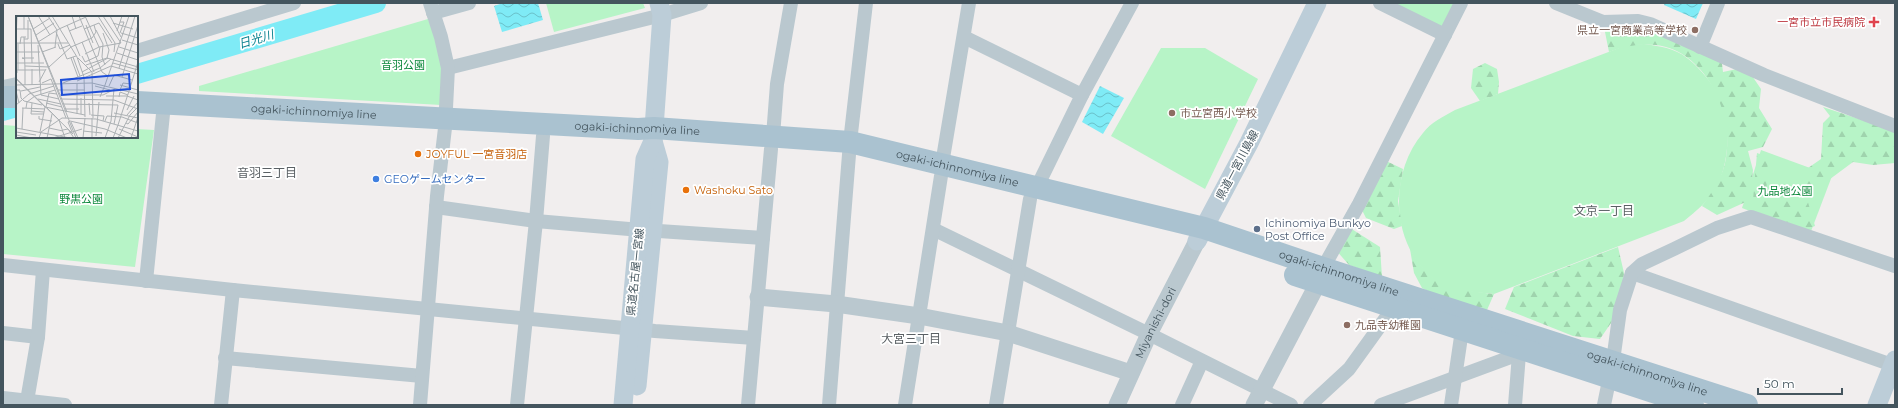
<svg xmlns="http://www.w3.org/2000/svg" width="1898" height="408" font-family="Montserrat,'Noto Sans JP',sans-serif">
  <style>
    .green { fill: #b7f4c7 }
    .forest { fill: url(#forest-firs) }
    .water { fill: url(#water-waves) }
    .lines { fill: none; stroke-linecap: round; stroke-linejoin: round }
    .river { stroke: #7febf6; stroke-width: 20 }
    .minor { stroke: #bac8cf; stroke-width: 14 }
    .tertiary { stroke: #bac8cf; stroke-width: 17 }
    .secondary { stroke: #bccdd8; stroke-width: 19 }
    .primary { stroke: #aac2d0; stroke-width: 22 }
    .health-dot { fill: #e0444e; stroke: #fff; stroke-width: 1.5 }
    .education-dot { fill: #8d6e63; stroke: #fff; stroke-width: 1.5 }
    .food-dot { fill: #e8710a; stroke: #fff; stroke-width: 1.5 }
    .shop-dot { fill: #3f7fe0; stroke: #fff; stroke-width: 1.5 }
    .service-dot { fill: #5c6f8a; stroke: #fff; stroke-width: 1.5 }
    .labels { text-anchor: middle; dominant-baseline: central; stroke-width: 3.5; stroke-linejoin: round; paint-order: stroke }
    .health-label { font-size: 11px; fill: #be3a42; stroke: #fff; text-anchor: end }
    .education-label { font-size: 11px; fill: #785e54; stroke: #fff; text-anchor: start }
    .park-label { font-size: 11px; fill: #0c883b; stroke: #fff }
    .street-label { font-size: 11px; fill: #44555e; stroke: #fff }
    .food-label { font-size: 11px; fill: #c56008; stroke: #fff; text-anchor: start }
    .shop-label { font-size: 11px; fill: #366cbe; stroke: #fff; text-anchor: start }
    .service-label { font-size: 11px; fill: #4e5e75; stroke: #fff; text-anchor: start }
    .water-label { font-size: 12px; font-style: italic; fill: #047f8c; stroke: #fff }
    .neighbourhood-label { font-size: 12px; fill: #5a6064; stroke: #fff }
    .inset-road { fill: none; stroke: #acb1b4; stroke-width: 1 }
    .view { fill: #1d4ed8; fill-opacity: 0.15; stroke: #1d4ed8; stroke-width: 2 }
    .inset-edge { fill: none; stroke: #44555e; stroke-width: 2 }
  </style>
  <defs>
    <pattern id="forest-firs" width="22" height="20" patternUnits="userSpaceOnUse"><rect width="22" height="20" fill="#b7f4c7"/><path d="M5 1l3.5 6h-7zM16 11l3.5 6h-7z" fill="#9fd3ad"/></pattern>
    <pattern id="water-waves" width="16" height="10" patternUnits="userSpaceOnUse"><rect width="16" height="10" fill="#7febf6"/><path d="M0 5q4-4 8 0t8 0" fill="none" stroke="#6ac1ca"/></pattern>
  </defs>
  <rect width="100%" height="100%" fill="#f1eeee"/>
  <g class="green">
    <path d="M546 3H643L645 8 554 32Z"/>
    <path d="M1376 3H1457L1443 33Z"/>
    <path d="M428 19C442 52 443 70 441 105L199 91V86Z"/>
    <path d="M1644 44C1659 46 1675 48 1687 58 1704 71 1721 94 1726 115 1730 136 1727 167 1717 186 1709 201 1696 211 1684 221L1494 294C1477 292 1454 292 1438 282 1391 250 1387 175 1423 133 1431 122 1443 117 1455 110L1627 45Z"/>
    <path d="M1161 48H1205L1258 79 1205 189 1111 136Z"/>
    <path d="M3 125 17 126V137H137V129L154 130 135 267 3 254Z"/>
    <path d="M1761 150 1832 176 1810 234 1742 208Z"/>
  </g>
  <g class="forest">
    <path d="M1603 22H1626L1721 56 1723 72 1746 67 1761 89 1759 108 1772 129 1763 147 1748 151 1753 170 1750 200 1717 215 1702 206C1713 191 1723 177 1726 158 1734 117 1709 59 1666 47 1646 42 1628 45 1609 52Z"/>
    <path d="M1485 63 1497 69 1499 82 1498 94 1480 101 1471 88 1473 69Z"/>
    <path d="M1823 107 1895 131V163L1873 165 1853 162 1822 185 1807 192 1802 178 1808 168 1821 159 1823 123 1830 116Z"/>
    <path d="M1757 153 1768 157 1766 197 1791 202 1799 197 1807 199 1815 226 1804 230 1752 212Z"/>
    <path d="M1382 159 1403 169 1398 201 1402 226 1394 229 1366 218 1359 204Z"/>
    <path d="M1347 226 1380 247 1382 277 1349 265 1335 249Z"/>
    <path d="M1618 247 1624 273 1620 310 1600 339 1573 336 1505 309 1514 287Z"/>
    <path d="M1410 249C1432 288 1453 289 1494 294L1487 310 1449 302 1422 288 1414 273Z"/>
  </g>
  <g class="water">
    <path d="M503 3H538L543 20 502 32 494 6Z"/>
    <path d="M1665 3H1703L1696 19 1664 5Z"/>
    <path d="M1100 86 1124 98 1103 134 1082 122Z"/>
  </g>
  <g class="lines">
    <g class="river">
      <path d="M137 74 376 3"/>
      <path d="M3 111 17 107"/>
    </g>
    <g class="minor">
      <path d="M1380 3 1445 35"/>
      <path d="M1556 3 1603 22 1638 21 1650 24 1764 75 1895 126"/>
      <path d="M433 13 469 3"/>
      <path d="M964 37 1082 95"/>
      <path d="M1700 47 1718 3"/>
      <path d="M137 51 294 3"/>
      <path d="M448 68 662 15 701 3"/>
      <path d="M3 87 17 84"/>
      <path d="M773 136 777 84 791 3"/>
      <path d="M942 164 969 3"/>
      <path d="M1037 187 1082 95 1132 3"/>
      <path d="M436 207 536 221 629 229 763 238"/>
      <path d="M933 229 1149 334 1291 405"/>
      <path d="M3 265 233 290 655 331 754 338"/>
      <path d="M1323 268 1359 204 1461 3"/>
      <path d="M1632 273 1895 366"/>
      <path d="M146 281 163 114"/>
      <path d="M3 333 38 337"/>
      <path d="M225 358 422 376"/>
      <path d="M3 398 65 405"/>
      <path d="M27 401 38 337 43 270"/>
      <path d="M221 405 233 290"/>
      <path d="M420 405 437 196 445 128 448 68 441 37 430 3"/>
      <path d="M517 405 536 221 543 136"/>
      <path d="M748 405 771 149"/>
      <path d="M829 405 850 142 866 3"/>
      <path d="M905 405 941 176"/>
      <path d="M996 405 1030 199"/>
      <path d="M1182 405 1202 361"/>
      <path d="M1310 405 1349 369 1393 308"/>
      <path d="M1381 405 1519 354 1523 349"/>
      <path d="M1451 405 1462 330"/>
      <path d="M1515 405 1519 354"/>
      <path d="M1604 405 1613 361 1620 310 1632 273 1642 264 1674 249 1717 228 1751 217 1895 266"/>
    </g>
    <g class="tertiary">
      <path d="M758 297 836 304 919 316 1008 333 1131 373"/>
      <path id="s1" d="M1117 405 1149 334 1197 241"/>
      <path d="M1254 405 1318 283"/>
    </g>
    <g class="secondary">
      <path d="M1197 241 1249 143 1317 3"/>
      <path d="M637 386 659 162 653 141"/>
      <path d="M623 405 645 159 653 141 654 128 662 15 659 3"/>
      <path d="M1877 405 1895 360"/>
    </g>
    <g class="primary">
      <path d="M3 97H17"/>
      <path id="s2" d="M137 102 638 129 654 128 850 142 1204 228 1323 268 1747 405"/>
      <path d="M1295 275 1693 405"/>
    </g>
  </g>
  <path class="health-dot" d="M1872 16h4v4h4v4h-4v4h-4v-4h-4v-4h4z"/>
  <g class="education-dot">
    <circle cx="1695" cy="30" r="4"/>
    <circle cx="1172" cy="113" r="4"/>
    <circle cx="1347" cy="325" r="4"/>
  </g>
  <g class="food-dot">
    <circle cx="418" cy="154" r="4"/>
    <circle cx="686" cy="190" r="4"/>
  </g>
  <circle class="shop-dot" cx="376" cy="179" r="4"/>
  <circle class="service-dot" cx="1257" cy="229" r="4"/>
  <g class="labels">
    <g class="health-label">
      <text x="1865" y="22">一宮市立市民病院</text>
    </g>
    <g class="education-label">
      <text x="1687" y="30" text-anchor="end">県立一宮商業高等学校</text>
      <text x="1180" y="113">市立宮西小学校</text>
      <text x="1355" y="325">九品寺幼稚園</text>
    </g>
    <g class="park-label">
      <text x="403" y="65">音羽公園</text>
      <text x="1785" y="191">九品地公園</text>
      <text x="81" y="199">野黒公園</text>
    </g>
    <g class="street-label">
      <text stroke="none"><textPath href="#s2" startOffset="177">ogaki-ichinnomiya line</textPath></text>
      <text stroke="none"><textPath href="#s2" startOffset="501">ogaki-ichinnomiya line</textPath></text>
      <text transform="translate(1237 165) rotate(-62)">県道一宮川島線</text>
      <text stroke="none"><textPath href="#s2" startOffset="825">ogaki-ichinnomiya line</textPath></text>
      <text transform="translate(635 272) rotate(-84)">県道名古屋一宮線</text>
      <text stroke="none"><textPath href="#s2" startOffset="1221">ogaki-ichinnomiya line</textPath></text>
      <text stroke="none"><textPath href="#s1" startOffset="91">Miyanishi-dori</textPath></text>
      <text stroke="none"><textPath href="#s2" startOffset="1545">ogaki-ichinnomiya line</textPath></text>
    </g>
    <g class="food-label">
      <text x="426" y="154">JOYFUL 一宮音羽店</text>
      <text x="694" y="190">Washoku Sato</text>
    </g>
    <g class="shop-label">
      <text x="384" y="179">GEOゲームセンター</text>
    </g>
    <g class="service-label">
      <text x="1265" y="223">Ichinomiya Bunkyo<tspan x="1265" dy="13">Post Office</tspan></text>
    </g>
    <g class="water-label">
      <text transform="translate(256 39) rotate(-17)">日光川</text>
    </g>
    <g class="neighbourhood-label">
      <text x="267" y="172">音羽三丁目</text>
      <text x="1604" y="210">文京一丁目</text>
      <text x="911" y="338">大宮三丁目</text>
    </g>
  </g>
  <g transform="translate(16 16)">
    <rect width="122" height="122" fill="#f1eeee"/>
    <path class="inset-road" d="M8 0V13M12 0 51 96M12 0 60 122M32 0 41 14 39 31M36 0 61 41 68 61 69 101M56 0 60 13M63 0 86 56 92 60M69 0 83 31 105 27 87 0M82 0 99 27 98 36M94 0 105 21M23 1 34 19M104 6H108L104 17M97 7 117 13M51 9 64 40M70 9 77 27M0 13H15L16 47M17 13 34 2M68 13 83 7 96 27M80 14 87 28 86 41 89 49M53 15 66 10M101 15 106 0M40 16 51 43 60 40M87 17 93 34 91 42M105 17 122 22M20 19 38 7M8 21 9 54M8 23H12V4M0 24 1 0H5M106 24 122 29M22 26 43 13 70 1M66 26 78 56M0 27H52M4 28 5 21H10M42 28 44 33 54 29M22 29 25 79M103 31 122 37M0 36H24M26 36 40 31M101 37 122 44M69 38 83 31M66 40 69 46 82 40 84 31M57 41 64 60M55 42 62 61M62 42 76 56 77 102M9 43 6 42H18M0 47H28M97 47 122 54M70 49 91 42 122 51M9 50 33 51 55 31 76 22 80 16 78 9M84 52 95 43M103 52 119 0M2 54V27M66 56 92 42M1 57V54H29M106 61 122 9M0 62 57 118M0 63 29 91 69 99M61 65 95 50 122 58M23 66 30 53M26 67 35 63 50 102M47 67 84 52M0 69 76 67 122 78M9 69V54M16 69V53M89 69 113 0M104 69 122 74M79 70 94 74M93 70 98 59 116 64M0 74H4L5 82 8 85 26 89M42 74H68M104 74 107 67 115 68M0 75 3 87M5 75 24 71M113 75 122 46M25 79 43 83M44 79H87L99 73M19 80 39 74M90 80H111L122 84M84 81 89 69M103 81 104 76 112 79M22 83 45 88M46 83 98 84 122 93M16 87 15 98H28M30 87 46 91M73 87 74 99M47 88 102 89 98 108M0 89 13 78 38 70M30 91 33 77 41 78M6 92 29 93M10 92 11 86 19 80M31 92 43 104 49 122M49 93H63M111 94 118 80M15 95 28 96M98 97 122 102M61 98V67M65 98V82M75 99 88 100 87 105M111 99 122 86M23 100V103L36 105M76 102V122M89 105 91 100 106 101 122 107M55 106 62 122M110 107 112 108 122 96M102 109 113 75M0 112 54 122M33 112 47 115M6 113 7 92M103 113 122 121M47 114 52 113 58 122M67 115 86 117M0 116 20 119M24 116 29 91M56 116 52 106 54 105 89 113 111 122M0 119 16 122M80 120 83 86M23 122 25 116 46 102 80 103 122 115M31 122 36 98M37 122 66 113M67 122 69 102M89 122 95 105 98 73M97 122 102 109M102 122 114 99 122 91M115 122 122 101"/>
    <path class="view" d="M113 58 114 73 46 79 45 64Z"/>
    <rect width="122" height="122" class="inset-edge"/>
  </g>
  <rect width="1898" height="408" fill="none" stroke="#44555e" stroke-width="8"/>
  <path d="M1758 388v6h84v-6" fill="none" stroke="#44555e" stroke-width="2"/>
  <text x="1764" y="388" font-size="12" fill="#44555e" stroke="#ffffff" stroke-width="3" paint-order="stroke">50 m</text>
</svg>
